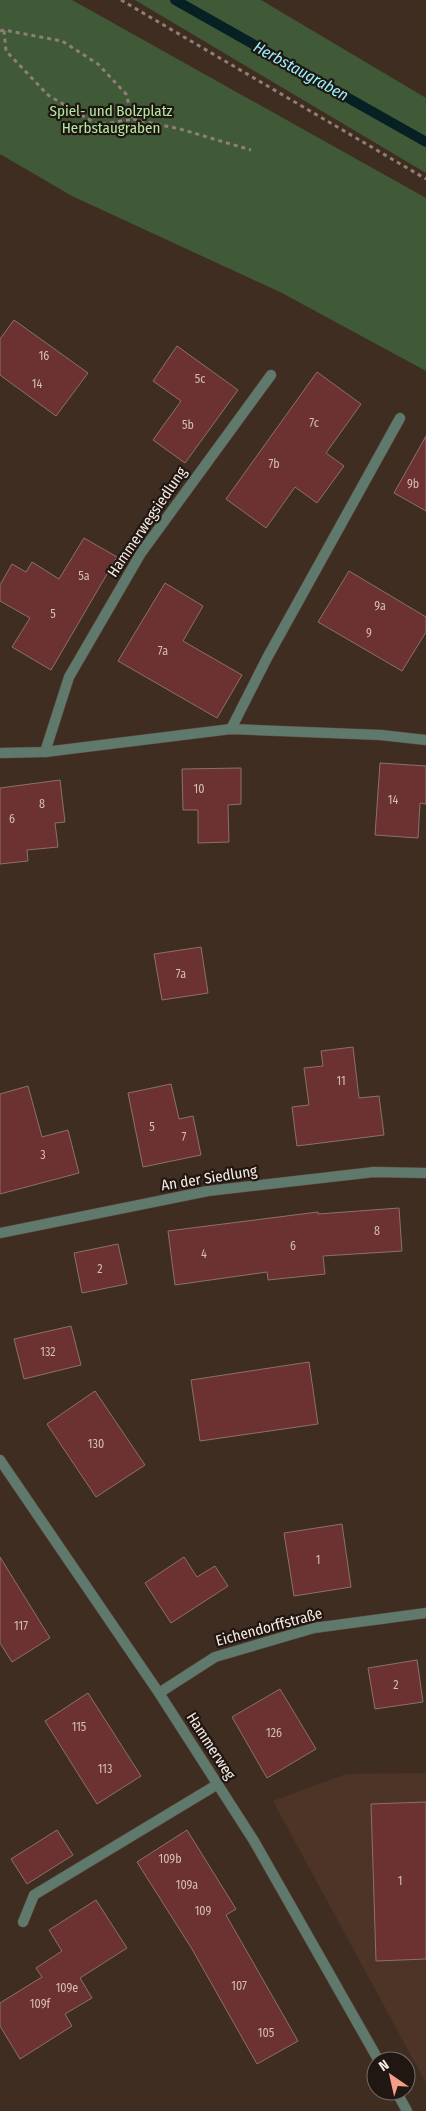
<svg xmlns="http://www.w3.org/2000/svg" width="426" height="2111" font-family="'Fira Sans Condensed',sans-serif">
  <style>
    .built { fill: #4d3426 }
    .green { fill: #405a38 }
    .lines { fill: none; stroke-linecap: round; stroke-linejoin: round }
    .stream { stroke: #062023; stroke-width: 10 }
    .building { fill: #6b3231; stroke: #8b706e }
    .service-casing { stroke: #5d4b41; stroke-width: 11 }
    .minor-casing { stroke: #5d4b41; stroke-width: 11 }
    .path { stroke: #8f7e75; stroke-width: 3; stroke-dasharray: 4 4; stroke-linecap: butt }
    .service { stroke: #5f7a6d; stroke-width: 10 }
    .minor { stroke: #5f7a6d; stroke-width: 10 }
    .labels { text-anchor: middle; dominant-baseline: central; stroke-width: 4.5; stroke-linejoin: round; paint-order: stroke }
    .number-label { font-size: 12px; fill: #d5bdb7 }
    .park-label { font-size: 15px; fill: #b2e9a2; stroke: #201713 }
    .street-label { font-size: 15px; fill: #f8ebe4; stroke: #201713 }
    .water-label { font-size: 16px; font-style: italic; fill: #96f2fc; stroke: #201713 }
  </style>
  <rect width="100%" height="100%" fill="#402d22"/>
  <path class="built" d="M426 1773V2083L273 1801 346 1774Z"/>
  <g class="green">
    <path d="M0 0H72L426 198V371L282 293 72 196 0 154Z"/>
    <path d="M135 0H261L426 98V173Z"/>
  </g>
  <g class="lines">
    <path class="stream" d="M175 0 426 142"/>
  </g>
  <g class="building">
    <path d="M14 320 88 373 56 416 0 375V339Z"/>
    <path d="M177 346 238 390 185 463 153 440 181 401 153 381Z"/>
    <path d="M317 372 361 404 326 453 344 466 317 503 295 487 266 528 226 499Z"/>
    <path d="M426 436V511L394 493Z"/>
    <path d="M84 538 117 557 51 670 12 647 30 618 0 601V585L12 564 26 572 32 562 59 579Z"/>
    <path d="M349 571 426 617V632L402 671 318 622Z"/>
    <path d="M165 583 203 606 183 641 242 675 217 718 118 661Z"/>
    <path d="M380 763 426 766V804L420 803 418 838 375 835Z"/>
    <path d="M241 768V804L228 805 229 842 198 843V810H183L182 769Z"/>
    <path d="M60 780 65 822 55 823 58 847 27 850 28 861 0 864V788Z"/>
    <path d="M201 947 208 993 162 1000 154 954Z"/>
    <path d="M353 1047 359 1098 379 1096 384 1135 297 1146 292 1107 309 1105 304 1068 323 1066 321 1051Z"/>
    <path d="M171 1084 179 1119 193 1116 201 1155 143 1167 128 1093Z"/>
    <path d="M28 1086 42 1137 68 1130 79 1173 0 1194V1094Z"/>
    <path d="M399 1208 402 1251 323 1256 325 1274 268 1280 267 1272 175 1285 168 1231 318 1212V1214Z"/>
    <path d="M118 1244 127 1284 82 1293 74 1253Z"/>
    <path d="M71 1326 81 1365 24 1379 14 1339Z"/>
    <path d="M309 1362 318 1424 200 1441 191 1380Z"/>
    <path d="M95 1391 145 1465 96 1497 47 1424Z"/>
    <path d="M342 1524 351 1587 294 1596 284 1533Z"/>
    <path d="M0 1557 50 1638 12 1662 0 1643Z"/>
    <path d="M184 1557 197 1577 215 1566 228 1586 171 1623 145 1583Z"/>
    <path d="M417 1660 423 1702 375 1709 368 1668Z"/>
    <path d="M280 1689 316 1749 267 1778 232 1717Z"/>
    <path d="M88 1693 141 1776 97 1804 45 1721Z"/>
    <path d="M426 1802V1959L376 1961 371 1804Z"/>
    <path d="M57 1830 73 1855 27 1884 11 1859Z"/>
    <path d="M187 1830 236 1909 226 1915 298 2041 257 2064 192 1949 137 1862Z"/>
    <path d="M96 1900 127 1948 80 1978 92 1998 65 2014 72 2026 20 2059 0 2026V2003L42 1977 36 1968 62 1951 49 1930Z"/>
  </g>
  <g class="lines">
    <defs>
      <path id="service" d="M23 1922 34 1895 218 1784"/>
      <g id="minor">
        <path d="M231 729 267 658 400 418"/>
        <path d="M45 752 69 677 141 553 271 375"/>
        <path d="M0 753 45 752 231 729 381 735 426 740"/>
        <path d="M0 1233 208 1191 374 1172 426 1173"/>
        <path d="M0 1460 159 1693 254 1841 379 2061"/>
        <path d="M159 1693 215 1657 314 1628 426 1613"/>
        <path d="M396 2091 407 2111"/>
      </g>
    </defs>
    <use href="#service" class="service-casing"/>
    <use href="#minor" class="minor-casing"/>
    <g class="path">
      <path d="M121 0 426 179"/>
      <path d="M0 31 4 30 62 41 98 64 126 94 133 119 98 125 48 95 6 51 4 30"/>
      <path d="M133 119 180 129 251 150"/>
    </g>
    <use href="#service" class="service"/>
    <use href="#minor" class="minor"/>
  </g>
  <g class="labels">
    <g class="number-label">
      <text x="44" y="356">16</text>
      <text x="200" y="379">5c</text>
      <text x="37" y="384">14</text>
      <text x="314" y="423">7c</text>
      <text x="188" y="425">5b</text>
      <text x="274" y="464">7b</text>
      <text x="413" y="484">9b</text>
      <text x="84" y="576">5a</text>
      <text x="380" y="606">9a</text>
      <text x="53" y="614">5</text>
      <text x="369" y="633">9</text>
      <text x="163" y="651">7a</text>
      <text x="199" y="789">10</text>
      <text x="393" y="800">14</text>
      <text x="42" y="804">8</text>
      <text x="12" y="819">6</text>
      <text x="181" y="974">7a</text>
      <text x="341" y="1081">11</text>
      <text x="152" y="1127">5</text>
      <text x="184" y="1137">7</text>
      <text x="43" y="1155">3</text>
      <text x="377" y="1231">8</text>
      <text x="293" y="1246">6</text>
      <text x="204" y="1254">4</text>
      <text x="100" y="1269">2</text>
      <text x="48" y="1352">132</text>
      <text x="96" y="1444">130</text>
      <text x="318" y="1560">1</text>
      <text x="21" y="1626">117</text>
      <text x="396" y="1685">2</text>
      <text x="79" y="1727">115</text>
      <text x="274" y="1733">126</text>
      <text x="105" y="1769">113</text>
      <text x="170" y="1859">109b</text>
      <text x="400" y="1881">1</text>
      <text x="187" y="1885">109a</text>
      <text x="203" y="1911">109</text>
      <text x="239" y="1986">107</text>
      <text x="67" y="1988">109e</text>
      <text x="40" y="2004">109f</text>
      <text x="266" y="2033">105</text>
    </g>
    <g class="park-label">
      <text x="111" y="111">Spiel- und Bolzplatz<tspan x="111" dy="17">Herbstaugraben</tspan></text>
    </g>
    <g class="street-label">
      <text transform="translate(147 522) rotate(-56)">Hammerwegsiedlung</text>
      <text transform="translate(209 1178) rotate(-9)">An der Siedlung</text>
      <text transform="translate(269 1627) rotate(-15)">Eichendorffstraße</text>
      <text transform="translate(211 1746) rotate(57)">Hammerweg</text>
    </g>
    <g class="water-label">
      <text transform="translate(301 71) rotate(29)">Herbstaugraben</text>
    </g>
  </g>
  <g transform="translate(391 2076) rotate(326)"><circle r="24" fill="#201713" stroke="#766c67"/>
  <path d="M0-4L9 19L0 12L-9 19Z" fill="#f49d8b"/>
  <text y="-8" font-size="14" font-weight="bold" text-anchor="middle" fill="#f8ebe4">N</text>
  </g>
</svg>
